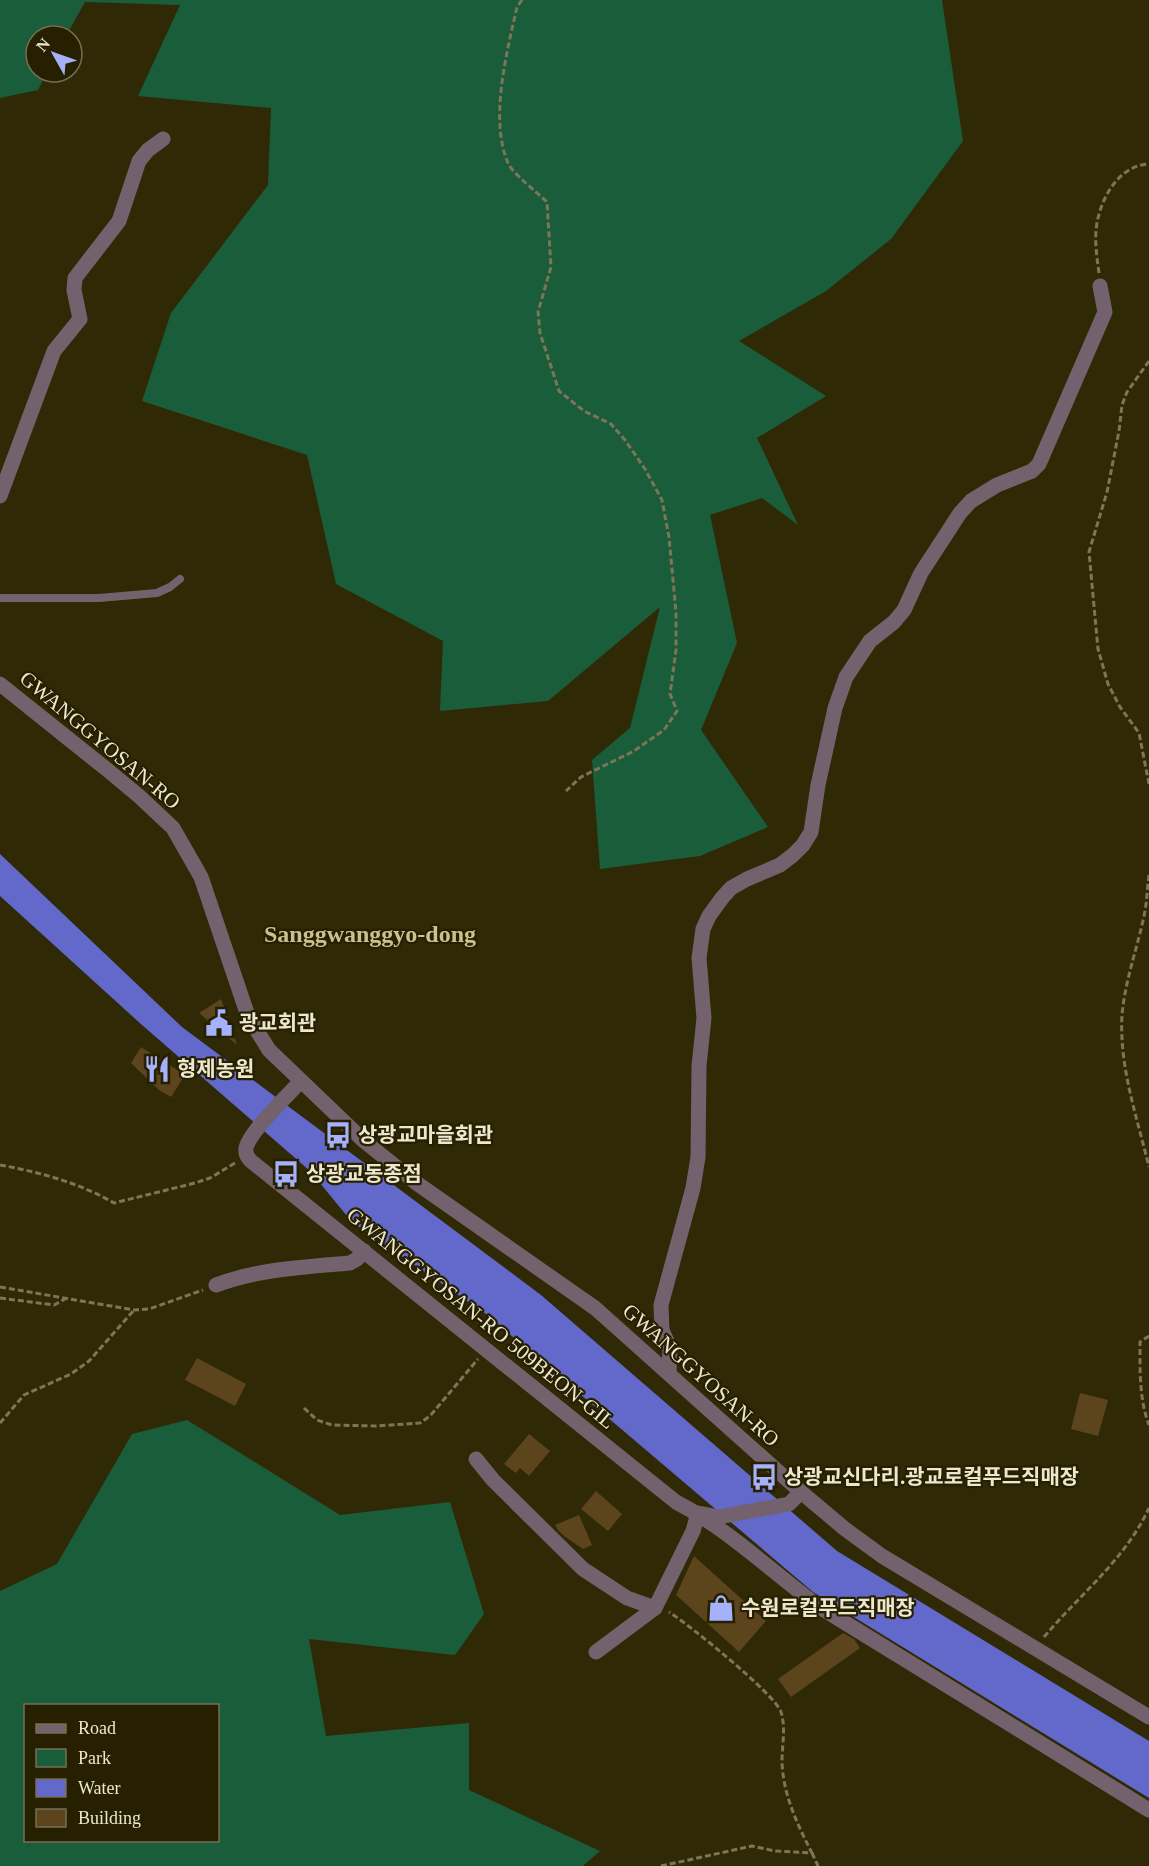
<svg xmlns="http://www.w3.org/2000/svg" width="1149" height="1866" font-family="'Times New Roman','Noto Sans KR',serif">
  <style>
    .green { fill: #1a5d3b; fill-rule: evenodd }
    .water { fill: #6269cb }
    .building { fill: #5c441c }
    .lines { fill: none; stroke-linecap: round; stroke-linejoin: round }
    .path { stroke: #7c7657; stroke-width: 3; stroke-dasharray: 6 3; stroke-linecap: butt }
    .service { stroke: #73626e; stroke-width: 8 }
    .minor { stroke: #73626e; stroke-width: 15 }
    .tertiary { stroke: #73626e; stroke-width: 15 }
    .labels { text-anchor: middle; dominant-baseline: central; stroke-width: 4.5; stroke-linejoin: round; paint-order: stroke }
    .street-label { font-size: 21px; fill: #ece7cf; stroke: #261f00 }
    .poi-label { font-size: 21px; font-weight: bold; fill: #ece7cf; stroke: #261f00; text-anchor: start }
    .quarter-label { font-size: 24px; font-weight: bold; fill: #cbc090; stroke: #261f00 }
  </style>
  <rect width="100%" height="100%" fill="#302905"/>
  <g class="green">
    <path d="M0 0H942L963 141 891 239 826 291 739 341 826 396 757 438 798 525 762 498 710 515 737 643 701 730 768 827 700 856 600 869 592 760 630 728 660 607 548 701 440 711 443 641 336 584 307 455 142 401 171 313 268 185 271 108 138 96 180 5 85 2 66 36H36V72H47L38 90 0 98Z"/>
    <path d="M187 1420 340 1515 450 1502 484 1614 455 1655 309 1639 326 1736 469 1723V1790L600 1851 583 1866H0V1591L57 1564 132 1434ZM26 1706H218V1840H26Z"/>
  </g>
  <path class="water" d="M0 854 182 1027 541 1295 837 1551 1149 1741V1798L813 1592 486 1314 352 1222 310 1171 142 1025 0 896Z"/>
  <g class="building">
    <path d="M221 999 237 1045 199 1013Z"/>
    <path d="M141 1047 185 1075 171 1097 159 1090 131 1063Z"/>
    <path d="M197 1358 246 1384 235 1406 185 1380Z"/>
    <path d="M1080 1393 1108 1400 1098 1436 1071 1429Z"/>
    <path d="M529 1434 550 1451 529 1476 520 1468 516 1473 504 1464Z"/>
    <path d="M596 1491 622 1514 608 1531 581 1509Z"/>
    <path d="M579 1515 592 1545 583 1549 564 1536 558 1530 555 1525Z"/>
    <path d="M694 1556 766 1621 739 1652 676 1595Z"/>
    <path d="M843 1633 854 1639 860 1648 791 1697 778 1679Z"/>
  </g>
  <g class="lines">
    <g class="path">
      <path d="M522 0 517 7C507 52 489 119 508 163 512 173 538 193 547 202L551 267 538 312 540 333 559 391 584 411 611 424 625 440 645 469 662 500 669 537 676 612V650L670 694 677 711 664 730 634 751 581 777 566 791"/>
      <path d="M1099 273C1097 259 1095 245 1096 231 1098 203 1117 165 1149 164"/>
      <path d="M1149 361 1127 392 1122 405 1119 431 1107 492 1089 552 1098 649 1108 684 1120 707 1139 733 1149 784"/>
      <path d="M1149 875C1147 889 1147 903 1144 916 1137 949 1125 981 1122 1015 1119 1067 1137 1117 1149 1167"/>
      <path d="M0 1165C39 1172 80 1183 114 1203L195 1183 210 1178 235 1163"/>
      <path d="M0 1287 134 1310 149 1309 203 1290"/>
      <path d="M0 1298 54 1305 65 1299"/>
      <path d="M1149 1336 1140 1342C1140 1369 1139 1399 1149 1425"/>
      <path d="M304 1408 317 1420 332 1425 376 1426 420 1423 430 1416 478 1359"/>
      <path d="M0 1423 24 1395 71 1374 89 1361 134 1310"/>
      <path d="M1044 1637C1080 1594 1125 1560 1149 1508"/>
      <path d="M812 1853 818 1866"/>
      <path d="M661 1866 752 1846 775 1851 812 1853C797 1824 783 1794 782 1762 782 1745 786 1728 781 1712 775 1694 688 1624 669 1612"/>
    </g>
    <path class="service" d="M0 598H99L157 593 170 587 180 579"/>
    <g class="minor">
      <path d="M0 496 54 351 80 319 74 290 75 278 119 221 139 161 148 150 163 139"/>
      <path d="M301 1081C289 1094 249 1132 246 1148 245 1153 248 1158 251 1161L676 1502C728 1529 771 1571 818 1606L1149 1810"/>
      <path d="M216 1285C258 1269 305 1267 350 1263L357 1259 364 1251"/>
      <path d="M669 1373 670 1348 662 1330 661 1305 693 1188 698 1157 699 1066 704 1018 699 958 703 929 709 916 722 898 731 888 747 879 780 865 793 855 803 845 811 832 818 785 835 708 846 677 870 641 894 622 904 610 921 573 960 513 971 501 997 485 1032 471 1039 464 1105 312 1100 286"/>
      <path d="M476 1459 493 1480 583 1569 627 1598 655 1608"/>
      <path d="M596 1652 655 1608 693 1531 698 1513 719 1517 789 1504 801 1492"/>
    </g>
    <path class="tertiary" d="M0 684 110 772 140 797 173 828 201 877 248 1016 269 1050 364 1141 415 1182 595 1308 801 1492 845 1529 882 1556 1149 1717"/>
  </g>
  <defs>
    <symbol id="civic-bare" viewBox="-9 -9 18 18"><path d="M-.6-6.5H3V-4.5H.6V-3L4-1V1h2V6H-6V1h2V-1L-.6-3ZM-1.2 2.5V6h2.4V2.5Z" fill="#a6b1fc" stroke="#261f00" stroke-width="2.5" paint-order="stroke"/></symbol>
    <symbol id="restaurant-bare" viewBox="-9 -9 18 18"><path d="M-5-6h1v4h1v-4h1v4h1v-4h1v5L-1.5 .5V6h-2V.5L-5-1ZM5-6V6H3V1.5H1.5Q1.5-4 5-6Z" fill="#a6b1fc" stroke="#261f00" stroke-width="2.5" paint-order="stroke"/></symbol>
    <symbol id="bus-bare" viewBox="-9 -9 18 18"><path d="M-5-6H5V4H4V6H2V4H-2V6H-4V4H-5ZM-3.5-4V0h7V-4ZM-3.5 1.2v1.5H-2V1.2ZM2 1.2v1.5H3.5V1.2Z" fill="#a6b1fc" stroke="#261f00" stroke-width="2.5" paint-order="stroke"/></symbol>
    <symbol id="shop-bare" viewBox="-9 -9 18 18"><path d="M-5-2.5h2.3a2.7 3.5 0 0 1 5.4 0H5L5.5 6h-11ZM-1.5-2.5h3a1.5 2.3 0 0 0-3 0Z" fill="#a6b1fc" stroke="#261f00" stroke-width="2.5" paint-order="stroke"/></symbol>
  </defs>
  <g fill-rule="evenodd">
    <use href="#civic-bare" x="200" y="1004" width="38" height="38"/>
    <use href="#restaurant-bare" x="138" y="1050" width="38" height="38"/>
    <use href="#bus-bare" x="319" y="1116" width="38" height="38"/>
    <use href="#bus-bare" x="267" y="1155" width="38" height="38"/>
    <use href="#bus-bare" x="745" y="1458" width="38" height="38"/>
    <use href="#shop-bare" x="702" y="1589" width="38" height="38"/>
  </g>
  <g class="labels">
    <g class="street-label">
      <text transform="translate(100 740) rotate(40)">GWANGGYOSAN-RO</text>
      <text transform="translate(481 1318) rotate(39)">GWANGGYOSAN-RO 509BEON-GIL</text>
      <text transform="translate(701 1375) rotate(42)">GWANGGYOSAN-RO</text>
    </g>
    <g class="poi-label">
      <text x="239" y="1023">광교회관</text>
      <text x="177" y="1069">형제농원</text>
      <text x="358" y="1135">상광교마을회관</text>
      <text x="306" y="1174">상광교동종점</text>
      <text x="784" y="1477">상광교신다리.광교로컬푸드직매장</text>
      <text x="741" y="1608">수원로컬푸드직매장</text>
    </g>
    <g class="quarter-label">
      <text x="370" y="934">Sanggwanggyo-dong</text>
    </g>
  </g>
  <rect x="24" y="1704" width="195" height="138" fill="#261f00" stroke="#756f53" stroke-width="1.5"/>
  <rect x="36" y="1724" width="30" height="9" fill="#73626e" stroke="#756f53" stroke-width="1.5"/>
  <text x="78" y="1734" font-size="18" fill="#ece7cf">Road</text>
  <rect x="36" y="1749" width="30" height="18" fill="#1a5d3b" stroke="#756f53" stroke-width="1.5"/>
  <text x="78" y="1764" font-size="18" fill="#ece7cf">Park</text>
  <rect x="36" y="1779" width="30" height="18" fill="#6269cb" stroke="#756f53" stroke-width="1.5"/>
  <text x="78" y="1794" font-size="18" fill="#ece7cf">Water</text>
  <rect x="36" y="1809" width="30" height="18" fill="#5c441c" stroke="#756f53" stroke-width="1.5"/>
  <text x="78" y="1824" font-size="18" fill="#ece7cf">Building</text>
  <g transform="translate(54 54) rotate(310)"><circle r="28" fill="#261f00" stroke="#756f53" stroke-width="1.5"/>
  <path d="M0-4.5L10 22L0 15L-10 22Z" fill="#a6b1fc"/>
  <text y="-9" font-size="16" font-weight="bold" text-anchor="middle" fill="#ece7cf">N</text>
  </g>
</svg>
